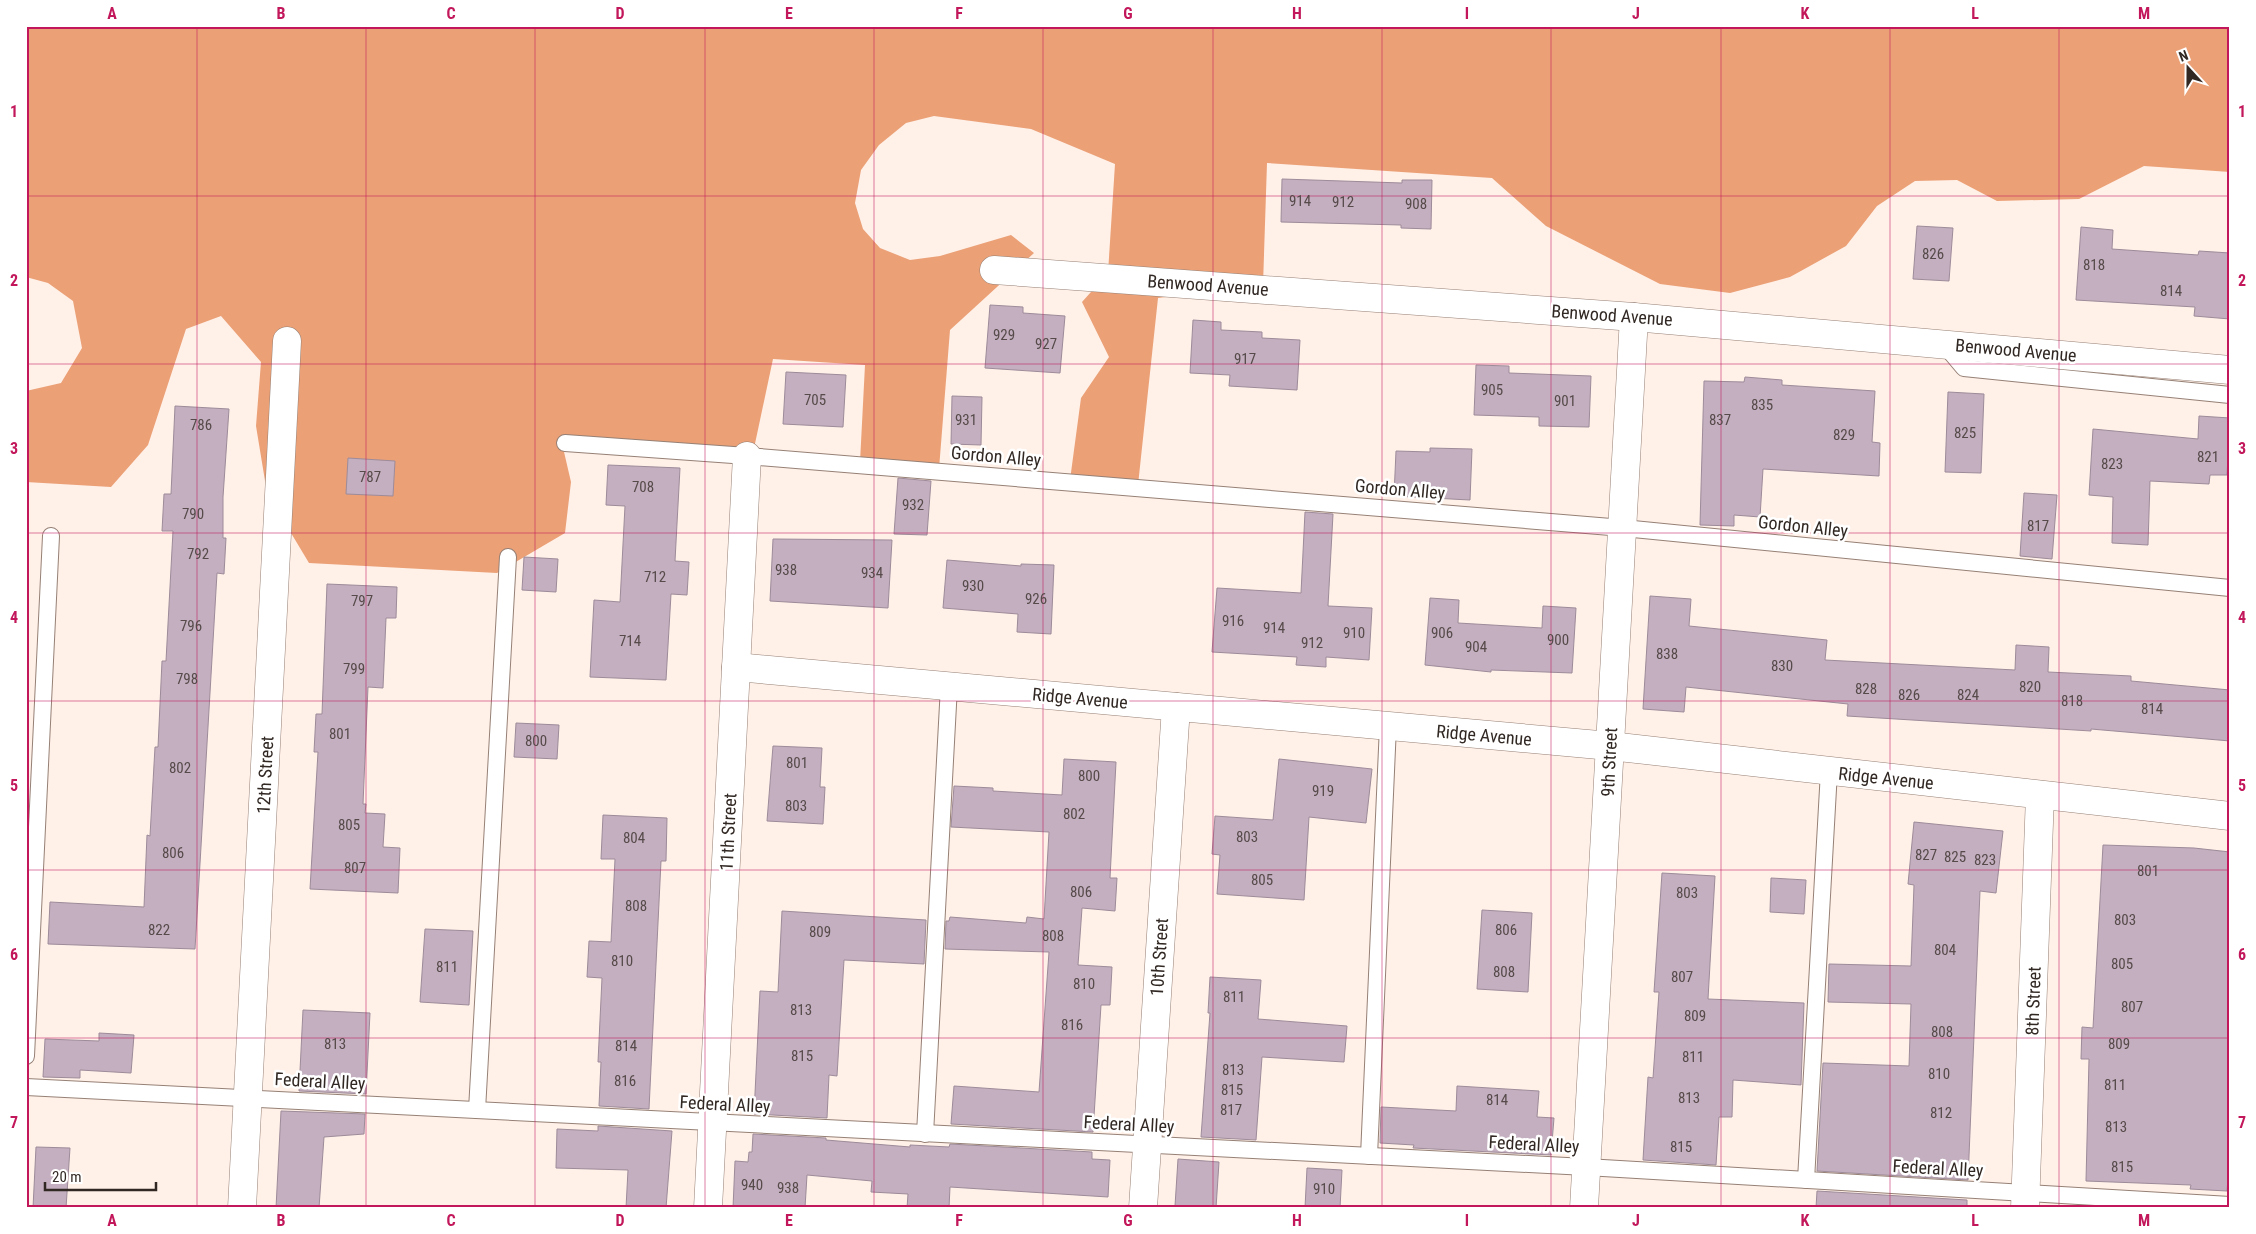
<svg xmlns="http://www.w3.org/2000/svg" width="2256" height="1234" font-family="'Roboto Condensed',sans-serif">
  <style>
    .forest { fill: #eba076 }
    .building { fill: #c3afbf; stroke: #9e8b9a }
    .lines { fill: none; stroke-linecap: round; stroke-linejoin: round }
    .service-casing { stroke: #968075; stroke-width: 18 }
    .minor-casing { stroke: #968075; stroke-width: 29 }
    .service { stroke: #fff; stroke-width: 16 }
    .minor { stroke: #fff; stroke-width: 28 }
    .grid { fill: none; stroke: #c2185b; stroke-width: 1; stroke-opacity: 0.55 }
    .labels { text-anchor: middle; dominant-baseline: central; stroke-width: 5; stroke-linejoin: round; paint-order: stroke }
    .number-label { font-size: 15px; fill: #564a4a }
    .street-label { font-size: 18px; fill: #312823; stroke: #fff }
    .neatline { fill: none; stroke: #c2185b; stroke-width: 2 }
    .grid-label { font-size: 16px; text-anchor: middle; font-weight: bold; fill: #c2185b }
  </style>
  <rect width="100%" height="100%" fill="#fff0e8"/>
  <path class="forest" d="M26 26H2230V172L2144 166 2079 199 1997 201 1957 180 1915 181 1877 206 1846 246 1790 277 1730 293 1660 284 1546 226 1492 178 1267 163 1263 285 1158 298 1138 485 1070 480 1081 398 1109 357 1082 302 1108 273 1115 164 1031 129 934 116 906 123 879 145 861 170 855 203 863 229 880 248 910 260 940 256 1011 235 1034 253 950 330 939 469 860 462 865 365 773 359 753 453 561 439 571 482 565 533 497 573 309 563 267 493 256 426 261 362 221 316 186 329 148 445 111 487 26 482V391L61 383 82 348 73 301 48 283 26 277Z"/>
  <g class="building">
    <path d="M1282 179 1402 183V180H1432L1431 229 1401 228V225L1281 222Z"/>
    <path d="M1917 226 1953 228 1949 281 1913 279Z"/>
    <path d="M2081 227 2113 230 2112 249 2198 255 2199 251 2230 253V319L2194 316 2195 307 2076 300Z"/>
    <path d="M990 305 1023 307V313L1065 316 1060 373 985 368Z"/>
    <path d="M1193 320 1221 322V330L1262 332V338L1300 340 1297 390 1229 386 1230 375 1190 373Z"/>
    <path d="M1476 365 1509 366V373L1591 376 1589 427 1539 426V417L1474 415Z"/>
    <path d="M786 372 846 375 843 427 783 424Z"/>
    <path d="M1745 377 1782 380V385L1875 391 1872 442 1880 443 1879 476 1763 469 1760 517 1734 515V526L1700 525 1704 381 1744 382Z"/>
    <path d="M1948 392 1984 394 1981 473 1945 472Z"/>
    <path d="M952 396 982 397 981 445 951 444Z"/>
    <path d="M175 406 229 409 223 497V538H226L224 574 217 573 195 949 48 944 50 902 144 907 147 835 150 836 155 747H158L162 661H166L173 531H162L164 494H171Z"/>
    <path d="M2199 416 2230 418 2227 475H2210L2209 484 2150 481 2148 545 2112 543 2113 497 2089 495 2093 429 2198 439Z"/>
    <path d="M1430 448 1472 449 1470 500 1394 496 1396 451 1430 452Z"/>
    <path d="M348 458 395 461 393 496 346 494Z"/>
    <path d="M608 465 680 468 675 561 689 562 687 595 671 594 666 680 590 677 594 600 620 602 625 506 606 505Z"/>
    <path d="M898 478 931 481 927 535 894 534Z"/>
    <path d="M2024 493 2057 495 2052 559 2020 556Z"/>
    <path d="M1305 512 1333 514 1328 606 1372 608 1369 660 1326 657V667L1296 665 1297 657 1212 652 1217 588 1301 593Z"/>
    <path d="M773 539 892 540 888 608 770 601Z"/>
    <path d="M524 557 558 559 556 592 522 590Z"/>
    <path d="M947 560 1021 566V564L1054 565 1051 634 1017 632 1018 614 943 608Z"/>
    <path d="M327 584 397 587 396 618H386L383 688 368 687 363 804H366L365 813 385 814 383 847 400 848 398 893 310 889 318 752H314L316 714H322Z"/>
    <path d="M1650 596 1691 599 1689 626 1827 640 1825 660 2015 670 2016 645 2049 647 2048 672 2131 676V681L2230 690V741L2091 729V731L1847 716 1848 704 1686 687 1684 712 1643 709Z"/>
    <path d="M1430 598 1459 600 1458 623 1542 628 1543 606 1576 608 1572 673 1491 670V672L1425 665Z"/>
    <path d="M516 723 559 725 557 759 514 757Z"/>
    <path d="M773 746 822 748 820 787H825L823 824 767 821Z"/>
    <path d="M1064 759 1116 762 1110 878H1117L1115 911 1082 908 1078 965 1112 967 1110 1005H1101L1093 1132 951 1124 954 1086 1039 1092 1049 952 945 949 946 921H949L950 917 1026 923 1027 917 1044 919 1049 832 951 827 954 786 993 788V791L1062 795Z"/>
    <path d="M1279 759 1372 769 1366 823 1309 817 1304 900 1217 894 1220 855 1212 854 1215 816 1273 820Z"/>
    <path d="M603 815 667 818 666 861H661L649 1109 599 1106 601 1062H598L602 978 587 977 589 941 611 942 615 859H601Z"/>
    <path d="M1914 822 2003 831 1996 893 1980 891 1968 1180 1817 1171 1823 1063 1909 1066 1911 1004 1828 1002 1829 964 1911 966 1914 885 1908 884Z"/>
    <path d="M2103 845 2194 848 2230 852V1152L2227 1191 2190 1189 2191 1185 2086 1181 2089 1059H2081L2082 1027 2093 1028Z"/>
    <path d="M1662 873 1715 876 1708 999 1804 1003 1801 1085 1733 1080 1732 1117H1719L1716 1165 1643 1160 1648 1077 1653 1078 1659 992H1654Z"/>
    <path d="M1771 878 1806 880 1804 914 1770 912Z"/>
    <path d="M1482 910 1532 913 1528 992 1477 989Z"/>
    <path d="M782 911 926 920 924 964 844 960 837 1076 829 1075 827 1118 754 1114 760 991 778 992Z"/>
    <path d="M425 929 473 931 469 1005 420 1002Z"/>
    <path d="M1210 977 1261 980 1258 1019 1347 1026 1344 1062 1262 1057 1256 1140 1201 1137 1210 1013H1208Z"/>
    <path d="M303 1010 370 1013 366 1094 299 1091Z"/>
    <path d="M99 1033 134 1035 131 1073 80 1070V1078L43 1077 45 1039 99 1041Z"/>
    <path d="M1457 1086 1539 1091 1537 1117 1554 1118 1551 1155 1413 1148 1414 1145 1380 1143 1381 1107 1456 1111Z"/>
    <path d="M281 1111 365 1114 364 1134 324 1137 319 1208H276Z"/>
    <path d="M598 1126 672 1131 666 1208H626L628 1170 556 1168 557 1129 598 1131Z"/>
    <path d="M753 1134 826 1138V1140L910 1147V1145L949 1147 950 1144 1092 1152V1159L1110 1160 1108 1197 950 1187 949 1208H907L908 1194 871 1192 872 1181 807 1175 805 1208H733L735 1161 748 1162 749 1152H752Z"/>
    <path d="M36 1147 70 1148 66 1208H33Z"/>
    <path d="M1178 1159 1219 1162 1216 1208 1175 1206Z"/>
    <path d="M1307 1168 1342 1170 1340 1208H1305Z"/>
    <path d="M1817 1191 1967 1200V1208H1816Z"/>
  </g>
  <g class="lines">
    <defs>
      <g id="service">
        <path d="M1943 343 1964 368 2230 395"/>
        <path d="M565 443 747 456 1623 528 2230 588"/>
        <path d="M26 1056 51 536"/>
        <path d="M26 1087 1586 1167 2230 1205"/>
        <path d="M477 1110 508 557"/>
        <path d="M925 1134 949 686"/>
        <path d="M1369 1156 1388 726"/>
        <path d="M1806 1180 1829 771"/>
      </g>
      <g id="minor">
        <path d="M994 270 1634 317 2230 370"/>
        <path d="M736 667 1610 746 2230 816"/>
        <path d="M242 1208 287 341"/>
        <path d="M708 1208 747 456"/>
        <path d="M1143 1208 1176 707"/>
        <path d="M1584 1208 1634 317"/>
        <path d="M2025 1208 2040 795"/>
      </g>
    </defs>
    <use href="#service" class="service-casing"/>
    <use href="#minor" class="minor-casing"/>
    <use href="#service" class="service"/>
    <use href="#minor" class="minor"/>
  </g>
  <path class="grid" d="M197 26V1208M366 26V1208M535 26V1208M705 26V1208M874 26V1208M1043 26V1208M1213 26V1208M1382 26V1208M1551 26V1208M1721 26V1208M1890 26V1208M2059 26V1208M26 196H2230M26 364H2230M26 533H2230M26 701H2230M26 870H2230M26 1038H2230"/>
  <g class="labels">
    <g class="number-label">
      <text x="1300" y="201">914</text>
      <text x="1343" y="202">912</text>
      <text x="1416" y="204">908</text>
      <text x="1933" y="254">826</text>
      <text x="2094" y="265">818</text>
      <text x="2171" y="291">814</text>
      <text x="1004" y="335">929</text>
      <text x="1046" y="344">927</text>
      <text x="1245" y="359">917</text>
      <text x="1492" y="390">905</text>
      <text x="815" y="400">705</text>
      <text x="1565" y="401">901</text>
      <text x="1762" y="405">835</text>
      <text x="966" y="420">931</text>
      <text x="1720" y="420">837</text>
      <text x="201" y="425">786</text>
      <text x="1965" y="433">825</text>
      <text x="1844" y="435">829</text>
      <text x="2208" y="457">821</text>
      <text x="2112" y="464">823</text>
      <text x="370" y="477">787</text>
      <text x="643" y="487">708</text>
      <text x="913" y="505">932</text>
      <text x="193" y="514">790</text>
      <text x="2038" y="526">817</text>
      <text x="198" y="554">792</text>
      <text x="786" y="570">938</text>
      <text x="872" y="573">934</text>
      <text x="655" y="577">712</text>
      <text x="973" y="586">930</text>
      <text x="1036" y="599">926</text>
      <text x="362" y="601">797</text>
      <text x="1233" y="621">916</text>
      <text x="191" y="626">796</text>
      <text x="1274" y="628">914</text>
      <text x="1354" y="633">910</text>
      <text x="1442" y="633">906</text>
      <text x="1558" y="640">900</text>
      <text x="630" y="641">714</text>
      <text x="1312" y="643">912</text>
      <text x="1476" y="647">904</text>
      <text x="1667" y="654">838</text>
      <text x="1782" y="666">830</text>
      <text x="354" y="669">799</text>
      <text x="187" y="679">798</text>
      <text x="2030" y="687">820</text>
      <text x="1866" y="689">828</text>
      <text x="1909" y="695">826</text>
      <text x="1968" y="695">824</text>
      <text x="2072" y="701">818</text>
      <text x="2152" y="709">814</text>
      <text x="340" y="734">801</text>
      <text x="536" y="741">800</text>
      <text x="797" y="763">801</text>
      <text x="180" y="768">802</text>
      <text x="1089" y="776">800</text>
      <text x="1323" y="791">919</text>
      <text x="796" y="806">803</text>
      <text x="1074" y="814">802</text>
      <text x="349" y="825">805</text>
      <text x="1247" y="837">803</text>
      <text x="634" y="838">804</text>
      <text x="173" y="853">806</text>
      <text x="1926" y="855">827</text>
      <text x="1955" y="857">825</text>
      <text x="1985" y="860">823</text>
      <text x="355" y="868">807</text>
      <text x="2148" y="871">801</text>
      <text x="1262" y="880">805</text>
      <text x="1081" y="892">806</text>
      <text x="1687" y="893">803</text>
      <text x="636" y="906">808</text>
      <text x="2125" y="920">803</text>
      <text x="159" y="930">822</text>
      <text x="1506" y="930">806</text>
      <text x="820" y="932">809</text>
      <text x="1053" y="936">808</text>
      <text x="1945" y="950">804</text>
      <text x="622" y="961">810</text>
      <text x="2122" y="964">805</text>
      <text x="447" y="967">811</text>
      <text x="1504" y="972">808</text>
      <text x="1682" y="977">807</text>
      <text x="1084" y="984">810</text>
      <text x="1234" y="997">811</text>
      <text x="2132" y="1007">807</text>
      <text x="801" y="1010">813</text>
      <text x="1695" y="1016">809</text>
      <text x="1072" y="1025">816</text>
      <text x="1942" y="1032">808</text>
      <text x="335" y="1044">813</text>
      <text x="2119" y="1044">809</text>
      <text x="626" y="1046">814</text>
      <text x="802" y="1056">815</text>
      <text x="1693" y="1057">811</text>
      <text x="1233" y="1070">813</text>
      <text x="1939" y="1074">810</text>
      <text x="625" y="1081">816</text>
      <text x="2115" y="1085">811</text>
      <text x="1232" y="1090">815</text>
      <text x="1689" y="1098">813</text>
      <text x="1497" y="1100">814</text>
      <text x="1231" y="1110">817</text>
      <text x="1941" y="1113">812</text>
      <text x="2116" y="1127">813</text>
      <text x="1681" y="1147">815</text>
      <text x="2122" y="1167">815</text>
      <text x="752" y="1185">940</text>
      <text x="788" y="1188">938</text>
      <text x="1324" y="1189">910</text>
    </g>
    <g class="street-label">
      <text transform="translate(1208 285) rotate(4)">Benwood Avenue</text>
      <text transform="translate(1612 315) rotate(4)">Benwood Avenue</text>
      <text transform="translate(2016 350) rotate(5)">Benwood Avenue</text>
      <text transform="translate(996 456) rotate(5)">Gordon Alley</text>
      <text transform="translate(1400 489) rotate(5)">Gordon Alley</text>
      <text transform="translate(1803 526) rotate(6)">Gordon Alley</text>
      <text transform="translate(1080 698) rotate(5)">Ridge Avenue</text>
      <text transform="translate(1484 735) rotate(5)">Ridge Avenue</text>
      <text transform="translate(1609 762) rotate(-87)">9th Street</text>
      <text transform="translate(265 775) rotate(-87)">12th Street</text>
      <text transform="translate(1886 778) rotate(6)">Ridge Avenue</text>
      <text transform="translate(728 832) rotate(-87)">11th Street</text>
      <text transform="translate(1159 957) rotate(-86)">10th Street</text>
      <text transform="translate(2033 1001) rotate(-88)">8th Street</text>
      <text transform="translate(320 1081) rotate(3)">Federal Alley</text>
      <text transform="translate(725 1104) rotate(3)">Federal Alley</text>
      <text transform="translate(1129 1124) rotate(3)">Federal Alley</text>
      <text transform="translate(1534 1144) rotate(3)">Federal Alley</text>
      <text transform="translate(1938 1168) rotate(3)">Federal Alley</text>
    </g>
  </g>
  <rect width="2256" height="1234" fill="none" stroke="#ffffff" stroke-width="55"/>
  <g transform="translate(2188 68) rotate(339)" stroke="#ffffff" stroke-width="4" paint-order="stroke">
  <path d="M0-4L9 19L0 12L-9 19Z" fill="#312823"/>
  <text y="-8" font-size="14" font-weight="bold" text-anchor="middle" fill="#312823">N</text>
  </g>
  <path d="M45 1182v8h111v-8" fill="none" stroke="#312823" stroke-width="2.5"/>
  <text x="52" y="1182" font-size="15" fill="#312823" stroke="#ffffff" stroke-width="4" paint-order="stroke">20 m</text>
  <rect x="28" y="28" width="2200" height="1178" class="neatline"/>
  <g class="grid-label">
    <text x="112" y="19">A</text>
    <text x="281" y="19">B</text>
    <text x="451" y="19">C</text>
    <text x="620" y="19">D</text>
    <text x="789" y="19">E</text>
    <text x="959" y="19">F</text>
    <text x="1128" y="19">G</text>
    <text x="1297" y="19">H</text>
    <text x="1467" y="19">I</text>
    <text x="1636" y="19">J</text>
    <text x="1805" y="19">K</text>
    <text x="1975" y="19">L</text>
    <text x="2144" y="19">M</text>
    <text x="14" y="117">1</text>
    <text x="2242" y="117">1</text>
    <text x="14" y="286">2</text>
    <text x="2242" y="286">2</text>
    <text x="14" y="454">3</text>
    <text x="2242" y="454">3</text>
    <text x="14" y="623">4</text>
    <text x="2242" y="623">4</text>
    <text x="14" y="791">5</text>
    <text x="2242" y="791">5</text>
    <text x="14" y="960">6</text>
    <text x="2242" y="960">6</text>
    <text x="14" y="1128">7</text>
    <text x="2242" y="1128">7</text>
    <text x="112" y="1226">A</text>
    <text x="281" y="1226">B</text>
    <text x="451" y="1226">C</text>
    <text x="620" y="1226">D</text>
    <text x="789" y="1226">E</text>
    <text x="959" y="1226">F</text>
    <text x="1128" y="1226">G</text>
    <text x="1297" y="1226">H</text>
    <text x="1467" y="1226">I</text>
    <text x="1636" y="1226">J</text>
    <text x="1805" y="1226">K</text>
    <text x="1975" y="1226">L</text>
    <text x="2144" y="1226">M</text>
  </g>
</svg>
